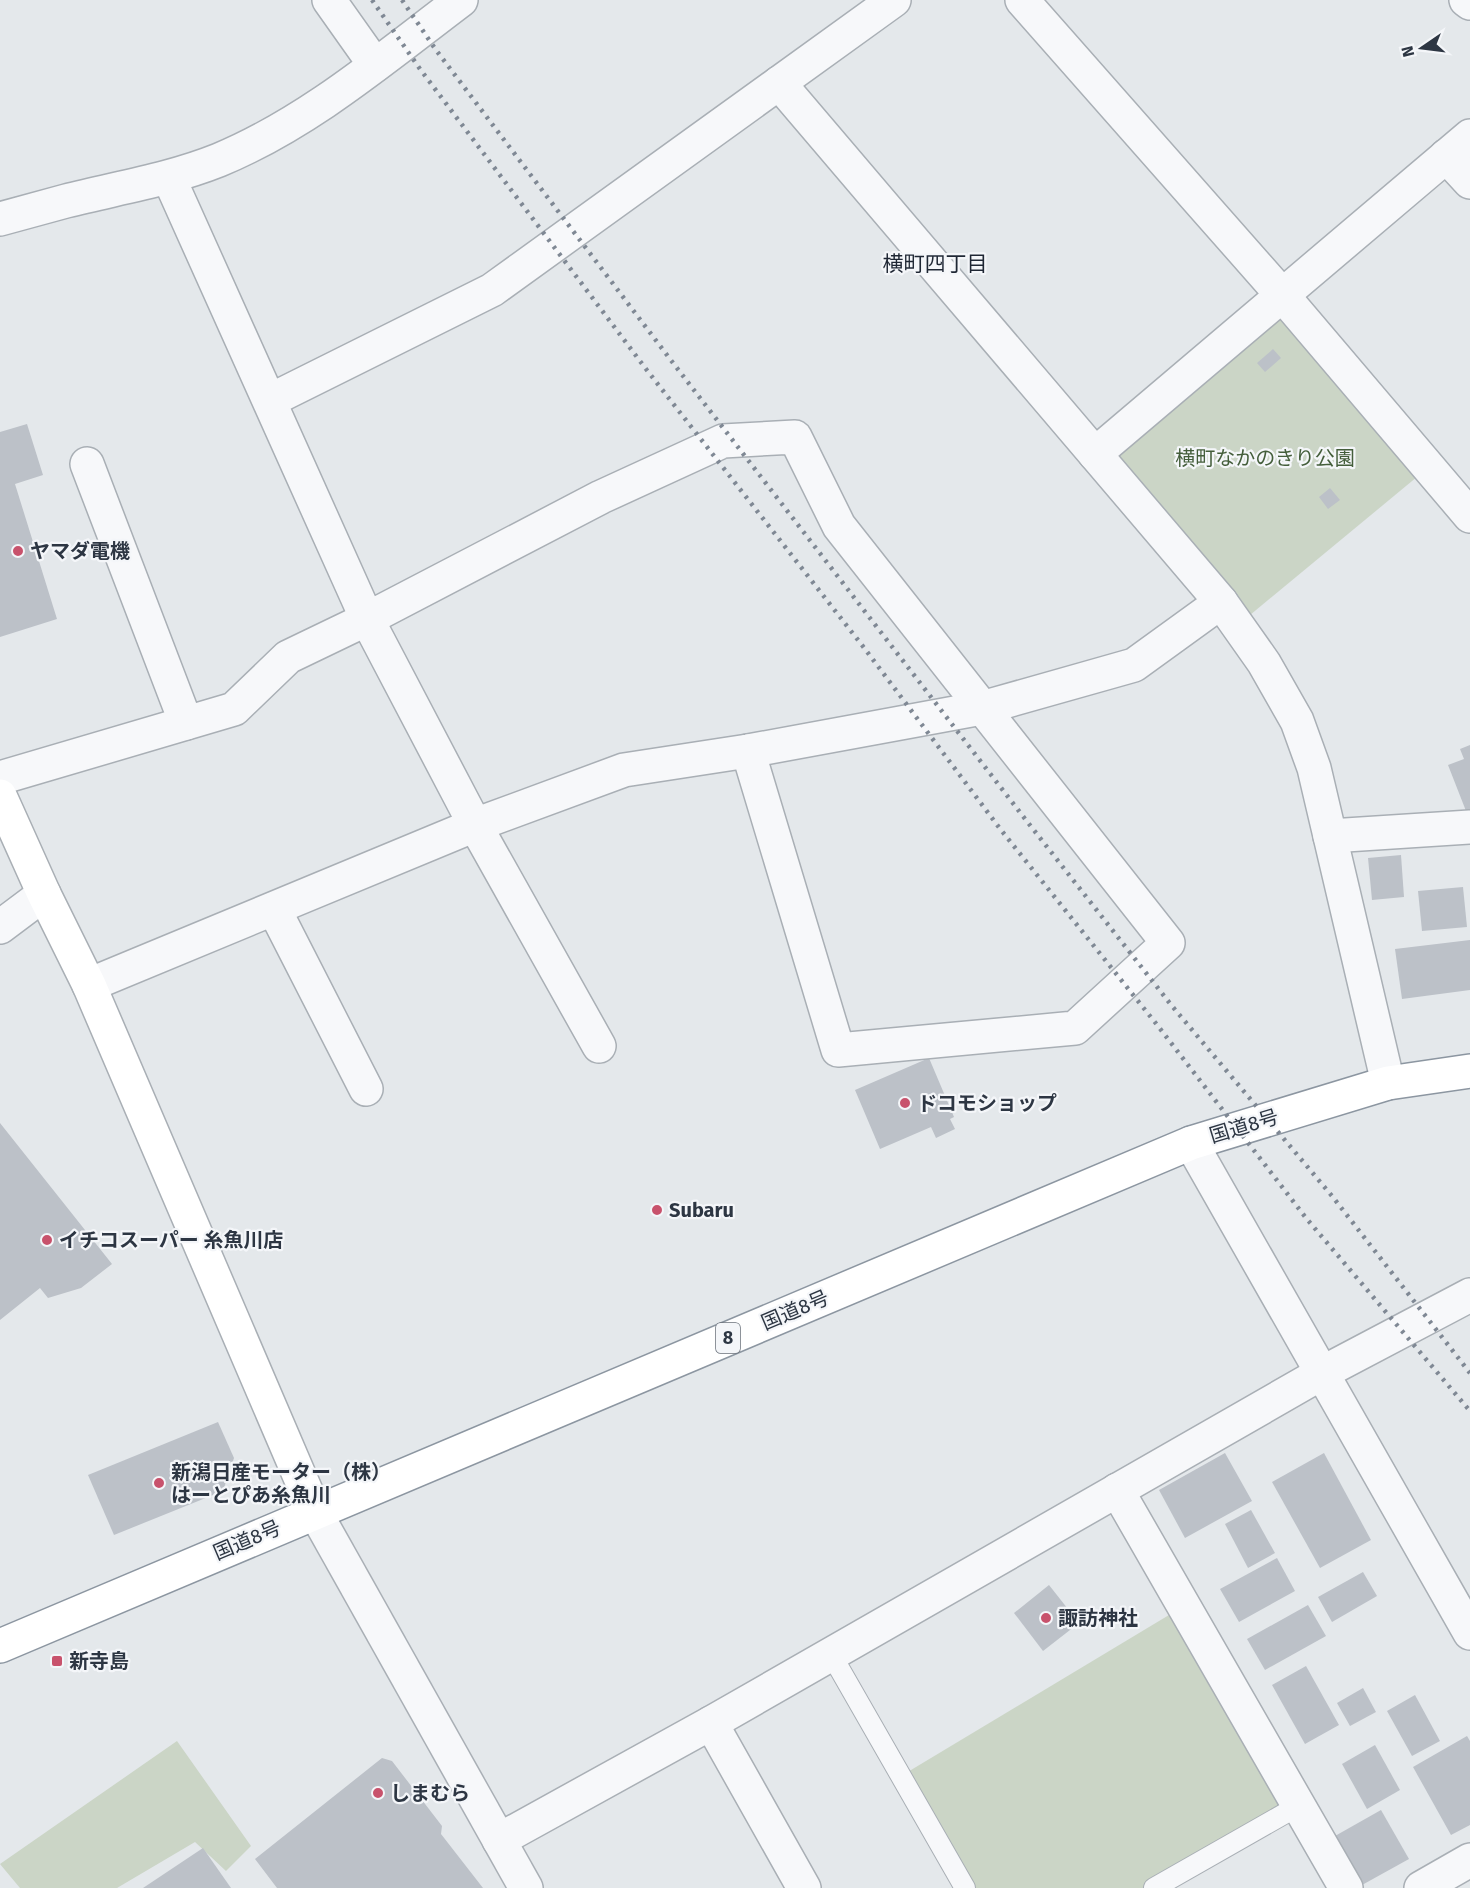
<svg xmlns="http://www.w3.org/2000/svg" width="1470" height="1888" font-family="'Fira Sans','Noto Sans JP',sans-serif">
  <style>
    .green { fill: #cbd5c6 }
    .building { fill: #bcc1c8 }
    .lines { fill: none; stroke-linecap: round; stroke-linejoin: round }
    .lane-casing { stroke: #a9afb5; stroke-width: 22 }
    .street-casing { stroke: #a9afb5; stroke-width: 36 }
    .secondary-casing { stroke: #a9afb5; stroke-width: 36 }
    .highway-casing { stroke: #8c96a1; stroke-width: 36 }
    .lane { stroke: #f7f8fa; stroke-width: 20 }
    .street { stroke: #f7f8fa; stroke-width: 33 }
    .secondary { stroke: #fff; stroke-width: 33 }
    .highway { stroke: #fff; stroke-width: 33 }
    .rail { stroke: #7f8894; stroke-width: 4.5; stroke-dasharray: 3 6; stroke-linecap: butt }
    .poi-dot { fill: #c8526c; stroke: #f4f6f9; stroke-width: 2 }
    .labels { text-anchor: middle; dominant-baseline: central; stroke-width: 4.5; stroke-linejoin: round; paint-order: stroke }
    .shield { fill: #f4f6f9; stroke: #69707a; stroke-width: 1.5 }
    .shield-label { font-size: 18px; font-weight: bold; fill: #2d3643 }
    .park-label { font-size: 20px; fill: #445e3b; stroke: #f4f6f9 }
    .poi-label { font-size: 20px; font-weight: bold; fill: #2d3643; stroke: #f4f6f9; text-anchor: start }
    .street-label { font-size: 20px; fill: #2d3643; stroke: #f4f6f9 }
    .neighbourhood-label { font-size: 21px; fill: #1f2734; stroke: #f4f6f9 }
  </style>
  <rect width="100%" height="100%" fill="#e4e8eb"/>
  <g class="green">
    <path d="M1283 296 1429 467 1238 625 1095 454Z"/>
    <path d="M1184 1606 1298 1806 1154 1888H965L901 1776Z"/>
    <path d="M177 1741 251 1846 226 1871 195 1842 117 1888H20L0 1864Z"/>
  </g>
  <g class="building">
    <path d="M1273 349 1281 358 1265 372 1257 363Z"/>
    <path d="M27 424 43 475 15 484 57 619 0 637V432Z"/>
    <path d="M1330 488 1340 500 1328 509 1319 497Z"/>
    <path d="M1470 745V810L1466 811 1448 765 1464 759 1460 749Z"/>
    <path d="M1401 855 1404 897 1372 900 1368 858Z"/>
    <path d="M1463 887 1467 927 1422 931 1418 891Z"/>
    <path d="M1470 940V990L1402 999 1395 949Z"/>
    <path d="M929 1058 954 1117 950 1119 955 1129 936 1138 931 1127 880 1149 855 1090Z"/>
    <path d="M0 1123 112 1264 81 1288 48 1298 40 1288 0 1320Z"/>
    <path d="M218 1422 234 1458 223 1491 114 1535 88 1475Z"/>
    <path d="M1225 1453 1252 1501 1185 1538 1159 1490Z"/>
    <path d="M1324 1453 1371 1540 1320 1568 1272 1482Z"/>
    <path d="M1251 1510 1275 1553 1248 1568 1225 1524Z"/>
    <path d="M1277 1558 1295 1591 1239 1622 1220 1589Z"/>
    <path d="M1363 1572 1377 1596 1332 1622 1318 1597Z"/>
    <path d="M1049 1585 1079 1623 1043 1651 1014 1613Z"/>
    <path d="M1308 1605 1326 1636 1265 1670 1247 1639Z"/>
    <path d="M1306 1666 1339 1725 1305 1744 1272 1685Z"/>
    <path d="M1363 1688 1376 1712 1350 1726 1337 1703Z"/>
    <path d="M1415 1695 1440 1741 1412 1756 1387 1711Z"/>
    <path d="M1467 1736 1470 1741V1825L1451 1835 1413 1767Z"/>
    <path d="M1375 1745 1400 1790 1367 1809 1342 1764Z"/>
    <path d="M382 1758 392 1761 442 1826 441 1834 483 1888H277L255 1859Z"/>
    <path d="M1381 1810 1409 1859 1362 1885 1335 1836Z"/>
    <path d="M203 1848 231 1888H143Z"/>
  </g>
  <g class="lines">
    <defs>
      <g id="lane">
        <path d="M831 1654 965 1888"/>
        <path d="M1154 1888 1298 1806"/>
      </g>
      <g id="street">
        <path d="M329 0 375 65"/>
        <path d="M1022 0 1283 296 1470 516"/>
        <path d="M1466 0 1470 3"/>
        <path d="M779 83 1221 602 1264 663 1297 721 1314 768 1388 1083"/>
        <path d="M1446 156 1470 182"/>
        <path d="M169 178 367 619 475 825 599 1046"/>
        <path d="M0 219C22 213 44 207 66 201 117 188 169 180 219 160 308 123 384 58 461 0"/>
        <path d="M271 400 492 290 894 0"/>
        <path d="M1095 454 1470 136"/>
        <path d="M87 464 186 723"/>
        <path d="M0 778 234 709 288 657 367 619 601 497 723 441 795 437 839 526 1168 943 1075 1028 838 1050 748 751"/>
        <path d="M1330 836 1470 827"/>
        <path d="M274 909 366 1089"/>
        <path d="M0 927 44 894"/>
        <path d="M89 985 475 825 624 770 748 751 982 708 1134 665 1221 602"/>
        <path d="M1191 1143 1470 1633"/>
        <path d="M1117 1490 1346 1888"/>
        <path d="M315 1512 526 1888"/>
        <path d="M711 1723 804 1888"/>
        <path d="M499 1840 711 1723 1322 1373 1470 1295"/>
        <path d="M1421 1888 1470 1860"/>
      </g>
      <path id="secondary" d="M0 796 44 894 89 985 315 1512"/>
      <path id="highway" d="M0 1646 1191 1143 1388 1083 1470 1071"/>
    </defs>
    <use href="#lane" class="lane-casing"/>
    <use href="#street" class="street-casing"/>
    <use href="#secondary" class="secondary-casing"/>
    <use href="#highway" class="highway-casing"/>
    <use href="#lane" class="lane"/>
    <use href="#street" class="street"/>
    <use href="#secondary" class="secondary"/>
    <use href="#highway" class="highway"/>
    <g class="rail">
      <path d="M372 0 420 69 646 369 865 649 1001 830 1158 1026 1306 1218 1470 1411"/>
      <path d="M402 0 436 50 670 359 1022 815 1172 1006 1332 1196 1470 1373"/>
    </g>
  </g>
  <g class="poi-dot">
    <circle cx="18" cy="551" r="6"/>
    <circle cx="905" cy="1103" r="6"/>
    <circle cx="657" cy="1210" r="6"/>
    <circle cx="47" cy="1240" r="6"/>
    <circle cx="159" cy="1483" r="6"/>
    <circle cx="1046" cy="1618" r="6"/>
    <rect x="51" y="1655" width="12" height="12" rx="3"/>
    <circle cx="378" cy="1793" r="6"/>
  </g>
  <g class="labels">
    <rect class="shield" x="716" y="1323" width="24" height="30" rx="4.5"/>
    <g class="shield-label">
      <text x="728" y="1338">8</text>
    </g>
    <g class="park-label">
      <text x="1265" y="458">横町なかのきり公園</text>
    </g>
    <g class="poi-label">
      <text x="30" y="551">ヤマダ電機</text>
      <text x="917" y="1103">ドコモショップ</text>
      <text x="669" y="1210">Subaru</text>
      <text x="59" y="1240">イチコスーパー 糸魚川店</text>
      <text x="171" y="1472">新潟日産モーター（株）<tspan x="171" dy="23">はーとぴあ糸魚川</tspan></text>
      <text x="1058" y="1618">諏訪神社</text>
      <text x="69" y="1661">新寺島</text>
      <text x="390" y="1793">しまむら</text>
    </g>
    <g class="street-label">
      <text transform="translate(1244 1126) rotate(-17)">国道8号</text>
      <text transform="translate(795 1310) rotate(-23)">国道8号</text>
      <text transform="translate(247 1540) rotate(-23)">国道8号</text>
    </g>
    <g class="neighbourhood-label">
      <text x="935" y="264">横町四丁目</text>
    </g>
  </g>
  <g transform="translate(1422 48) rotate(256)" stroke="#f4f6f9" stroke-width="4.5" paint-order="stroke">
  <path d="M0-4.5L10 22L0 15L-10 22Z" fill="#2d3643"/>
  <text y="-9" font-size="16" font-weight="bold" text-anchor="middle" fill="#2d3643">N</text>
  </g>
</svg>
